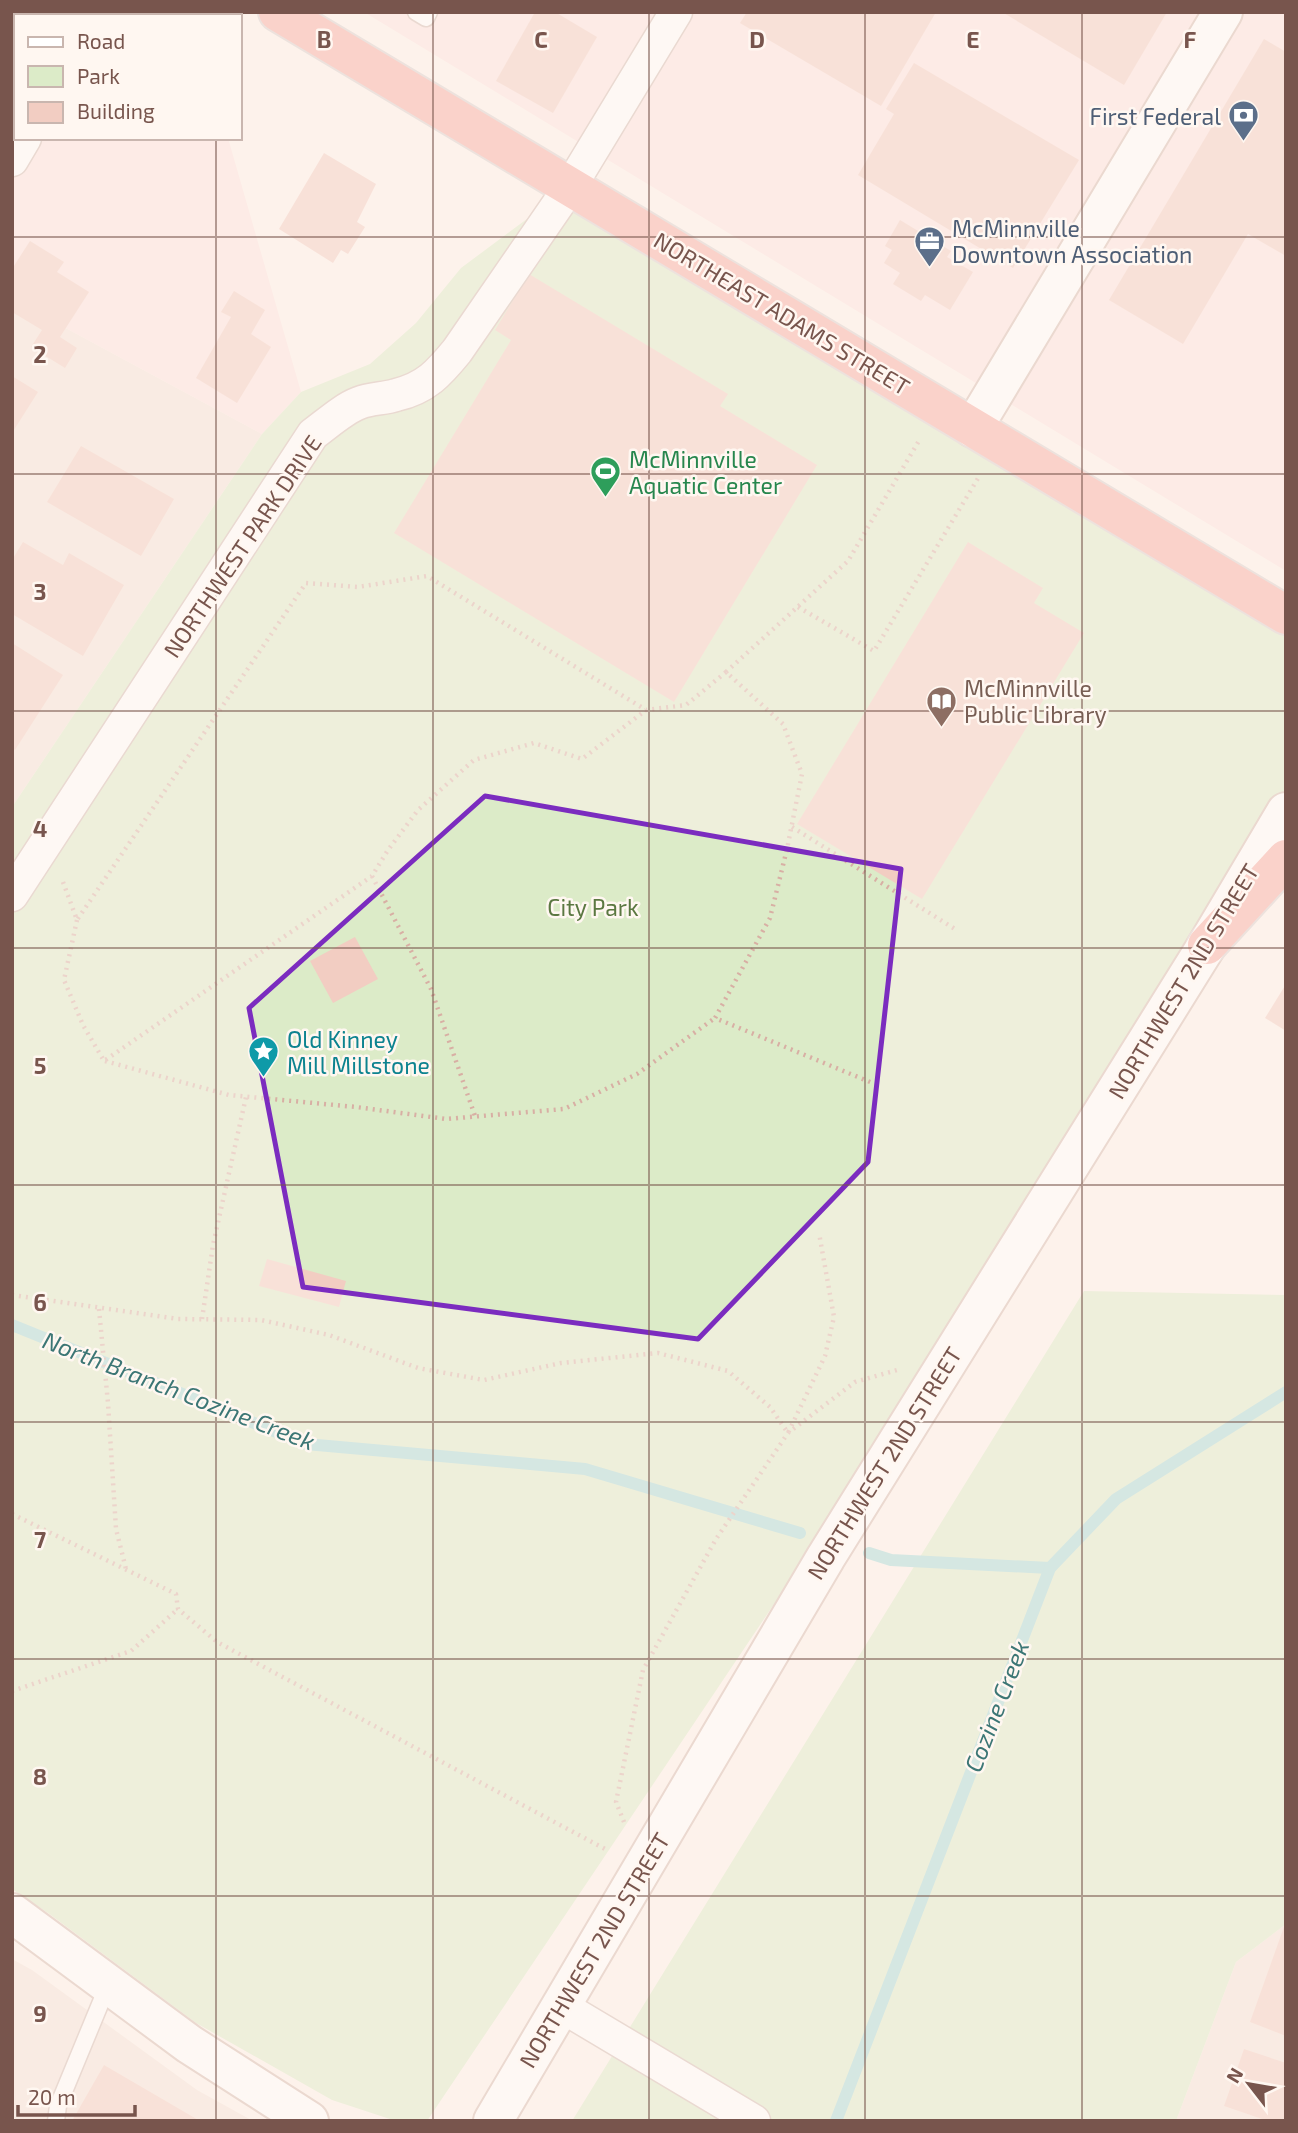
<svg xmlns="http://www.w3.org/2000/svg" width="1298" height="2133" font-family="'Exo 2',sans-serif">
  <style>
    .residential { fill: #f4e3d9 }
    .commercial { fill: #fce2df }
    .green { fill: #dcebc8 }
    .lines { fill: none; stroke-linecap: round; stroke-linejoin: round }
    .stream { stroke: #a4d9d8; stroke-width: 12 }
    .building { fill: #f2cdc2 }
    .lane-casing { stroke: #d2bbb2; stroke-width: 19 }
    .street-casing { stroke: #d2bbb2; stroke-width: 35 }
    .secondary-casing { stroke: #d5baaf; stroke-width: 42 }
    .highway-casing { stroke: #d9cfcd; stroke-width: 42 }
    .path { stroke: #d8afa4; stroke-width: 4.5; stroke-dasharray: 2 5; stroke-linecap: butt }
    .lane { stroke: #fff; stroke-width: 16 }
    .street { stroke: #fff; stroke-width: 32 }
    .secondary { stroke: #fff; stroke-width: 38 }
    .highway { stroke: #f6aaa2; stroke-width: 38 }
    .marked { fill: none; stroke: #7b2cbf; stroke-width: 5; stroke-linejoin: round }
    .grid { fill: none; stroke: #78554d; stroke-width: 2; stroke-opacity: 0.55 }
    .labels { text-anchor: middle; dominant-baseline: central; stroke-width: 5; stroke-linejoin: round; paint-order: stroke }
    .service-label { font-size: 23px; fill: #4e5e75; stroke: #fff7f1; text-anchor: end }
    .street-label { font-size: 23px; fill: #78554d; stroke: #fff7f1 }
    .leisure-label { font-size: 23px; fill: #27864d; stroke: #fff7f1; text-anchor: start }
    .education-label { font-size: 23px; fill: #785e54; stroke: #fff7f1; text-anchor: start }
    .park-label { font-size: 23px; fill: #5b7841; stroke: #fff7f1 }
    .culture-label { font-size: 23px; fill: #0d838f; stroke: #fff7f1; text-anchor: start }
    .water-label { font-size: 24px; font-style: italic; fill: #3c7675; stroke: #fff7f1 }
    .grid-label { font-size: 23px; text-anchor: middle; font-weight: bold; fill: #78554d; stroke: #fff7f1; stroke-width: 5; stroke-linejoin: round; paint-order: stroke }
  </style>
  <rect width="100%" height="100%" fill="#fdf2eb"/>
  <g class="residential">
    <path d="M12 299 262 434 12 807Z"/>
    <path d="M1286 1924V2121H1176L1236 1962Z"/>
    <path d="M12 1959 32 1970 197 2090 253 2121H12Z"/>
  </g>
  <g class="commercial">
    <path d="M12 12H192L193 16H16V138H228L301 392 262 434 12 299Z"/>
    <path d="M364 12H1286V571Z"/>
  </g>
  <g class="green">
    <path d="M570 187 1286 614V809L1085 1141 427 2121H396L332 2100 196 2023 48 1913 12 1889V807L262 434 301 392 370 364 416 323 461 268Z"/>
    <path d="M1084 1291 1286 1295V1924L1236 1962 1176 2121H572Z"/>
  </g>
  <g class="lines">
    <g class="stream">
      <path d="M12 1325 306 1444 585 1469 800 1533"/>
      <path d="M869 1553 891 1560 1050 1568"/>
      <path d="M836 2121 1050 1568 1116 1499 1286 1392"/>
    </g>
  </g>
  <g class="building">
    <path d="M12 12H36L34 16H16V47L12 53Z"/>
    <path d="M535 12H555L597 37 553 113 496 81Z"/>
    <path d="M747 12H936L881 106 740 23Z"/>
    <path d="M1002 12H1167L1124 85Z"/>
    <path d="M1264 39 1286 52V256L1248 234 1183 344 1109 300Z"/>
    <path d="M914 63 1079 160 1013 268 858 175 894 114 886 109Z"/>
    <path d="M324 153 376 184 357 222 365 227 348 254 341 250 333 263 279 229Z"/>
    <path d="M900 220 951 251 947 257 973 272 950 310 925 295 921 301 893 284 900 273 884 263 892 250 885 246Z"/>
    <path d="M30 241 64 262 57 272 89 292 60 337 77 348 65 368 31 347 42 330 12 312V269Z"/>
    <path d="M529 274 728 394 720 406 817 465 674 702 394 533 511 340 495 330Z"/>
    <path d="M234 291 265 310 251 334 271 347 237 403 196 378 231 317 221 312Z"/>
    <path d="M12 376 38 392 12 433Z"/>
    <path d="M81 446 174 499 141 556 47 502Z"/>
    <path d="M23 542 63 565 69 553 124 585 83 656 12 614V560Z"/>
    <path d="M968 542 1043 588 1034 603 1084 633 922 899 797 824Z"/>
    <path d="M12 643 63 675 15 750 12 748Z"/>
    <path d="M355 937 378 979 333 1003 310 961Z"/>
    <path d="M1286 984V1031L1265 1018Z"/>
    <path d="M267 1259 346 1281 339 1307 259 1286Z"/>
    <path d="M1285 1924H1286V2036L1250 2022Z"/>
    <path d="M1244 2049 1286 2063V2121H1268L1224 2106Z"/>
    <path d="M104 2065 200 2121H72Z"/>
  </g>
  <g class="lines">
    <defs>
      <g id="lane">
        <path d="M416 12 426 18 429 12"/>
        <path d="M56 2121 58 2106 108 1985"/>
      </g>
      <g id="street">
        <path d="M99 16 101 12"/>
        <path d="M12 160 25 138"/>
        <path d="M12 895 313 434C327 424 343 409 359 403 371 398 384 399 396 395 426 388 439 373 457 351L570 187 676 12"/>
        <path d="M561 2006 754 2121"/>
      </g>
      <g id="secondary">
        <path d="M973 428 1223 12"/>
        <path d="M12 1913 189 2044 309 2121"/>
        <path d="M493 2121 826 1557 1207 945 1286 812"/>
      </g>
      <g id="highway">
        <path d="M278 12 1286 615"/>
        <path d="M1207 945 1286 859"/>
      </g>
    </defs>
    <use href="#lane" class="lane-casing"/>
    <use href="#street" class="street-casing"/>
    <use href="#secondary" class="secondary-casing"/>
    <use href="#highway" class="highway-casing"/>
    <g class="path">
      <path d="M798 607 874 651 980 475"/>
      <path d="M726 672 848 561 920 439"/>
      <path d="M792 827 955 929"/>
      <path d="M372 876 431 989 475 1116"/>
      <path d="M63 882 77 920 306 583 358 587 427 576 646 710 686 705 726 672 783 724 802 774 787 849 770 918 715 1018 875 1084"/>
      <path d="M77 920 64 980 83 1025 104 1061 372 876 388 850 418 810 474 760 534 743 582 759 646 710"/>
      <path d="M105 1061 229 1095 356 1107 446 1119 564 1109 637 1074 715 1018"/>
      <path d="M12 1295 178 1319 261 1320 329 1335 418 1368 484 1380 561 1363 658 1353 728 1371 770 1407 788 1433 825 1356 834 1317 819 1233"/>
      <path d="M99 1309 108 1403 116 1529 126 1569"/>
      <path d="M202 1319 213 1245 246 1097"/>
      <path d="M12 1514 176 1594 178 1609 217 1642 607 1850"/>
      <path d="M12 1691 131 1651 178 1609"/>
      <path d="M624 1822 616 1802 643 1670 716 1539 788 1433 855 1382 897 1370"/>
    </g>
    <use href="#lane" class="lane"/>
    <use href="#street" class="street"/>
    <use href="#secondary" class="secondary"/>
    <use href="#highway" class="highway"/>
  </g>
  <path d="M0 0H1298V2133H0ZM485 796 901 869 868 1162 698 1339 303 1287 249 1008Z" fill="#fdf2eb" fill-opacity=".55" fill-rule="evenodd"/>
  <path class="marked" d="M485 796 901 869 868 1162 698 1339 303 1287 249 1008Z"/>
  <path class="grid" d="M216 12V16M433 12V2121M649 12V2121M865 12V2121M1082 12V2121M216 138V2121M12 237H1286M12 474H1286M12 711H1286M12 948H1286M12 1185H1286M12 1422H1286M12 1659H1286M12 1896H1286"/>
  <defs>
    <symbol id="bank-pin" viewBox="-11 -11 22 30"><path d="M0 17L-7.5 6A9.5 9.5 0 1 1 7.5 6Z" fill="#5c6f8a" stroke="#fff7f1"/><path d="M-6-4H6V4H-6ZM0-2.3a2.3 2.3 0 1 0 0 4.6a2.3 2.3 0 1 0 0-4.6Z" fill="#fff"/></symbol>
    <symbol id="office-pin" viewBox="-11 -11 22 30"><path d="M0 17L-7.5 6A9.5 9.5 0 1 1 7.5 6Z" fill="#5c6f8a" stroke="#fff7f1"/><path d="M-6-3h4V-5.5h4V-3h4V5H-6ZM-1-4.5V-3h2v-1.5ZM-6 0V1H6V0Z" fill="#fff"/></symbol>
    <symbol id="stadium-pin" viewBox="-11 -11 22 30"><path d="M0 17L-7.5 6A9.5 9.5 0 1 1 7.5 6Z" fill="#2e9e5b" stroke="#fff7f1"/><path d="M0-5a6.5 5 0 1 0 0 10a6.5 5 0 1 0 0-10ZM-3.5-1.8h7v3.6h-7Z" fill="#fff"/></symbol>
    <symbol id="library-pin" viewBox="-11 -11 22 30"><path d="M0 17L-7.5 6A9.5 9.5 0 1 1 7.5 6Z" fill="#8d6e63" stroke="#fff7f1"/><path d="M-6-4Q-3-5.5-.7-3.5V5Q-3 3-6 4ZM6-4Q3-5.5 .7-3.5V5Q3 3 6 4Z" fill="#fff"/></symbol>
    <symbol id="sight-pin" viewBox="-11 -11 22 30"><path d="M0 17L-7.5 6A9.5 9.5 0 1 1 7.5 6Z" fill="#0f9aa8" stroke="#fff7f1"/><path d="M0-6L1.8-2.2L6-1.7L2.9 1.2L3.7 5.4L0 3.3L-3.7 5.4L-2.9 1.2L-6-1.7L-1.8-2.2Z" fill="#fff"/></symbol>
  </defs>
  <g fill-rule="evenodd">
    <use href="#bank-pin" x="1226" y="98" width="35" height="47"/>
    <use href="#office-pin" x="912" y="224" width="35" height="47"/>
    <use href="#stadium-pin" x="588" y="454" width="35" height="47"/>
    <use href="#library-pin" x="924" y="684" width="35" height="47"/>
    <use href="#sight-pin" x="246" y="1034" width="35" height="47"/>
  </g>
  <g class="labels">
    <g class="service-label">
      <text x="1221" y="116">First Federal</text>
      <text x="952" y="228" text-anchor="start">McMinnville<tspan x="952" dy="26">Downtown Association</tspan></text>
    </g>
    <g class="street-label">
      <text transform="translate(782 313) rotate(31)">NORTHEAST ADAMS STREET</text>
      <text transform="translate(242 546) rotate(-56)">NORTHWEST PARK DRIVE</text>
      <text transform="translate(1183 981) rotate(-59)">NORTHWEST 2ND STREET</text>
      <text transform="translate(884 1463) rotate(-58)">NORTHWEST 2ND STREET</text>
      <text transform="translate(594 1950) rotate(-59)">NORTHWEST 2ND STREET</text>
    </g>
    <g class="leisure-label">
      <text x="629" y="459">McMinnville<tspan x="629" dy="26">Aquatic Center</tspan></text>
    </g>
    <g class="education-label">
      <text x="964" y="688">McMinnville<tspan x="964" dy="26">Public Library</tspan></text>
    </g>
    <g class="park-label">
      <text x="593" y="907">City Park</text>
    </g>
    <g class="culture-label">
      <text x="287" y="1039">Old Kinney<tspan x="287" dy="26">Mill Millstone</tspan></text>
    </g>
    <g class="water-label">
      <text transform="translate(179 1390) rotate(21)">North Branch Cozine Creek</text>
      <text transform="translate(996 1706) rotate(-69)">Cozine Creek</text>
    </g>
  </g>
  <g class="grid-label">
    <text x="324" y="48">B</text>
    <text x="541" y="48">C</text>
    <text x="757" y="48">D</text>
    <text x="973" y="48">E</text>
    <text x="1190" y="48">F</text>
    <text x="40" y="363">2</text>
    <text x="40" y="600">3</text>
    <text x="40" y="837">4</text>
    <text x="40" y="1074">5</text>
    <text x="40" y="1311">6</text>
    <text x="40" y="1548">7</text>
    <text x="40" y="1785">8</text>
    <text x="40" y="2022">9</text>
  </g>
  <rect width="1298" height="2133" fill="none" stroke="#78554d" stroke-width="28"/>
  <rect x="14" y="14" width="228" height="126" fill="#fff7f1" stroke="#c9b6af" stroke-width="2"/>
  <rect x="28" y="37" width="35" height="10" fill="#ffffff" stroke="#c9b6af" stroke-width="2"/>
  <text x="77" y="49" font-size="21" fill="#78554d">Road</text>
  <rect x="28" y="66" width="35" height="21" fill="#dcebc8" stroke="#c9b6af" stroke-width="2"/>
  <text x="77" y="84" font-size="21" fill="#78554d">Park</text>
  <rect x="28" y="102" width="35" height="21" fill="#f2cdc2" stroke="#c9b6af" stroke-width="2"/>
  <text x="77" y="119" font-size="21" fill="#78554d">Building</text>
  <g transform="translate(1249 2084) rotate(301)" stroke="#fff7f1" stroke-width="5" paint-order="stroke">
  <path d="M0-5L12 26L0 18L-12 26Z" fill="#78554d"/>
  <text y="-10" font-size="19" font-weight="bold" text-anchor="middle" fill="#78554d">N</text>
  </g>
  <path d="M18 2105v10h117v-10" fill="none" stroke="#78554d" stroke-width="3.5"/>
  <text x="28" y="2105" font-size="21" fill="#78554d" stroke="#fff7f1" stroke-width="5" paint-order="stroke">20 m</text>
</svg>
